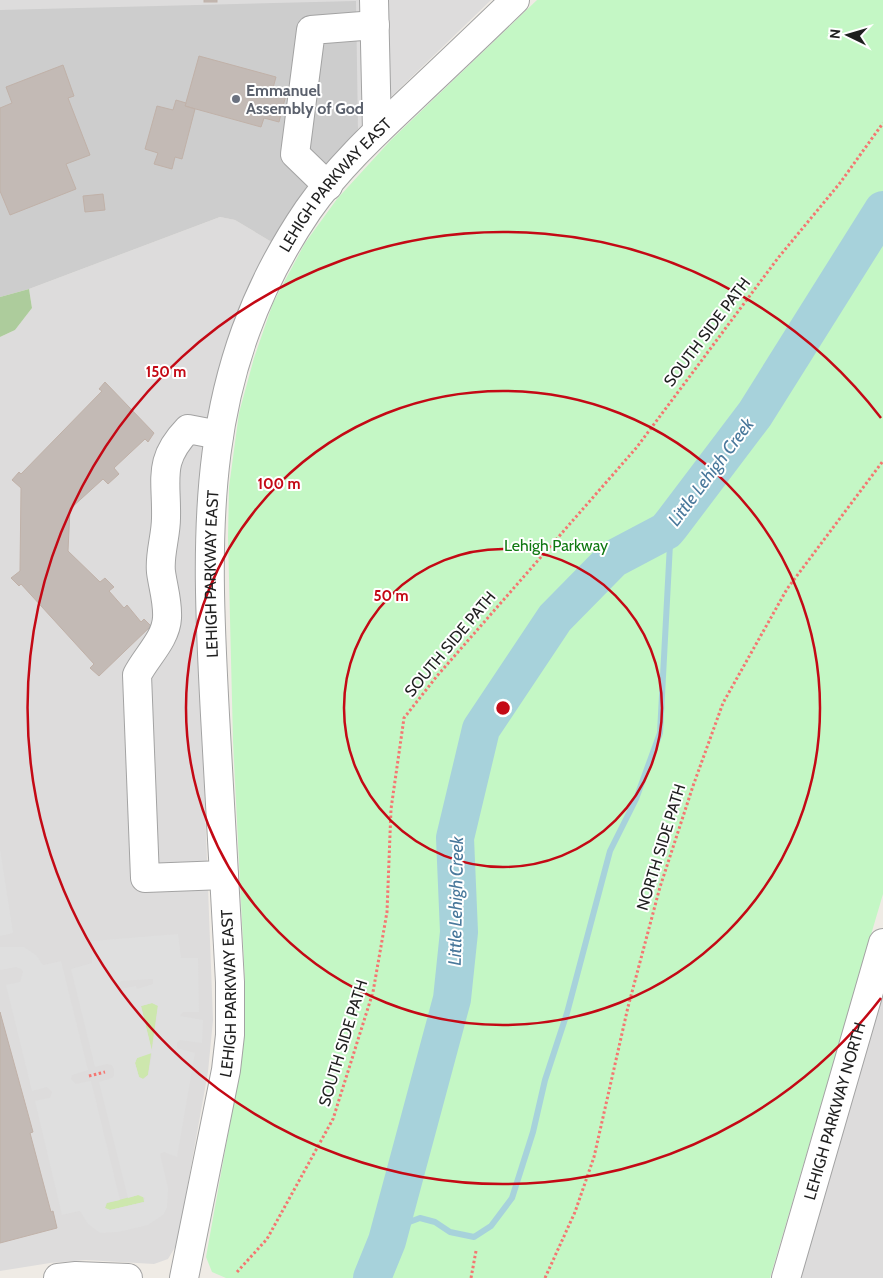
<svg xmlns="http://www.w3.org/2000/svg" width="883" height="1278" font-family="Cabin,sans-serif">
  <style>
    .residential { fill: #dddcdc }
    .religious { fill: #cdcdcd }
    .grass { fill: #cde7ad }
    .forest { fill: #adcc9c }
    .park { fill: #c4f7c5 }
    .parking { fill: #dfdfdf; fill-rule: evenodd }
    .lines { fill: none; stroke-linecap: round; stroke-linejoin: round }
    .stream { stroke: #a7d2db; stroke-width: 6 }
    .river { stroke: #a7d2db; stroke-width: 38 }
    .building { fill: #c3bab5; stroke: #c0b1a8 }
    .minor-casing { stroke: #a3a3a3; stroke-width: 30 }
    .path { stroke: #f47671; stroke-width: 3; stroke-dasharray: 2.5 2.5; stroke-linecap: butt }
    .minor { stroke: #fff; stroke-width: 28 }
    .ring { fill: none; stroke: #c40915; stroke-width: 2.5 }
    .worship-dot { fill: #6b7280; stroke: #fff; stroke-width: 2 }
    .labels { text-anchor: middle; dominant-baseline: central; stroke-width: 4; stroke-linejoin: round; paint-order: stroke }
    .worship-label { font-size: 16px; font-weight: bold; fill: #5b616d; stroke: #fff; text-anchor: start }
    .street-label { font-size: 16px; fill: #1f1f1f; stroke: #fff }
    .park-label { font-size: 16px; fill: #107912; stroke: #fff }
    .water-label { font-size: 18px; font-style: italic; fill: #49789b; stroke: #fff }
    .centre { fill: #c40915; stroke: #fff; stroke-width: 2.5 }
    .ring-label { font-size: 15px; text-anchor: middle; font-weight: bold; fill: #c40915; stroke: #fff; stroke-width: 4; stroke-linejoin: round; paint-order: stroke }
  </style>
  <rect width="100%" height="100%" fill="#efebe5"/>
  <g class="residential">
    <path d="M0 0H491L358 129V121L0 10Z"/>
    <path d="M220 217 235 220 275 244 210 419 199 480 195 543 213 1020 208 1072 177 1244 168 1259 154 1264 86 1260 50 1263 0 1271V337L15 330 32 308 29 289Z"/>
    <path d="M883 976V1278H795Z"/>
  </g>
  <path class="religious" d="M356 1 358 129 275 244 235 220 220 217 29 289 0 297V10Z"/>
  <g class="grass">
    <path d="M152 1003 158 1005 148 1075 143 1079 139 1077 135 1063 137 1058 152 1052 141 1006Z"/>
    <path d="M138 1195H143L144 1202 110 1210 105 1208 107 1203Z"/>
  </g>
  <path class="forest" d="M29 289 32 308 15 330 0 337V297Z"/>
  <path class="park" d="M537 0H883V894L770 1278H226L212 1272 206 1257 243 1051 245 982 233 741 228 537 229 487 239 413 254 358 273 303 305 243 337 199 391 140Z"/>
  <g class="parking">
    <path d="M0 849 13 933 0 936Z"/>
    <path d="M178 934 181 958H198L199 1012H183L180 1016 203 1020 202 1043 180 1040 177 1043V1048L195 1053 177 1157 164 1152 160 1154 168 1188 167 1207 163 1215 148 1225 118 1232 100 1233 88 1224 80 1211 62 1215 35 1101 50 1098 52 1092 47 1087 32 1091 6 985 20 982 23 972 21 969 16 967 0 970V947H24L36 955 43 965 61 961 88 1070 72 1075 71 1079 76 1084 91 1081 120 1200 106 1203 105 1208 110 1210 144 1202 145 1198 138 1195 128 1198 99 1082 112 1078 114 1075V1069L112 1065 107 1064 95 1067 71 969 92 963V941ZM150 979H153V984L137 989 136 986 120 989 117 985 121 981ZM152 1003 158 1006 152 1051 141 1006ZM152 1053 148 1075 143 1079 139 1077 135 1063 137 1058Z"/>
  </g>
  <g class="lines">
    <path class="stream" d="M387 1241 404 1224 420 1218 435 1222 450 1232 474 1237 491 1226 512 1198 533 1132 545 1080 567 1013 610 851 636 799 660 733 671 525"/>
    <path class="river" d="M372 1278 387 1241 452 999 459 932 455 838 481 729 555 618 613 559 666 531 671 525 755 414 883 210"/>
  </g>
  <g class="building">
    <rect x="204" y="0" width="13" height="2"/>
    <path d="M199 56 276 77 273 88 287 91 279 122 264 118 261 127 185 106Z"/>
    <path d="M63 65 74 96 68 98 90 155 66 164 76 189 10 215 0 191V108L12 103 6 87Z"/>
    <path d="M176 100 186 103 185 106 195 109 182 159 175 157 172 169 154 164 158 153 145 149 157 106 173 110Z"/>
    <path d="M103 194 105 210 85 212 83 196Z"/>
    <path d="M105 382 154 433 148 442 145 439 114 468 119 474 108 484 103 479 70 509 68 551 100 582 105 578 114 587 109 591 124 608 127 605 141 622 144 619 151 626 99 676 90 668 94 664 21 584 19 586 11 578 20 571 21 488 12 480 19 472 21 474 102 391 99 389Z"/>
    <path d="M0 1012 33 1132 30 1133 51 1212 53 1211 57 1228 0 1243Z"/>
  </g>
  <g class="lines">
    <defs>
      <g id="minor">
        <path d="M374 0 377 131"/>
        <path d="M328 186 295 154 311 30 375 25"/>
        <path d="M219 435 188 429C157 461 167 479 166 518 166 536 159 555 161 572 163 587 168 602 167 618 166 639 146 657 137 675L145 878 224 875"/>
        <path d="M58 1278 76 1276 128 1278"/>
        <path id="s1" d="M184 1278 226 1070 230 1035V982C225 893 220 804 215 715 205 528 198 372 308 210 336 170 373 135 408 102 444 68 480 34 515 0"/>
        <path id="s2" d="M786 1278 883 943"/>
      </g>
    </defs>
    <use href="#minor" class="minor-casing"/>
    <g class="path">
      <path d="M89 1076 105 1072"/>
      <path d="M237 1272 267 1239 333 1119 373 992 387 912 391 809 404 718 437 676 637 447 778 258 840 183 883 123"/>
      <path d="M471 1278 476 1251"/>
      <path d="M545 1278 575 1212 594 1157 628 1007 660 887 693 786 723 703 787 589 883 461"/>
    </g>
    <use href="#minor" class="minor"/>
  </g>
  <g class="ring">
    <circle cx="503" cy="708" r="159"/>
    <circle cx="503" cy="708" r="317"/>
    <path d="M881 998A476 476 0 1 1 881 418"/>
  </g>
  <circle class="worship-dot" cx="236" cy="99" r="5"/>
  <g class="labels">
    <g class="worship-label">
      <text x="246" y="90">Emmanuel<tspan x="246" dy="18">Assembly of God</tspan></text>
    </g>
    <g class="street-label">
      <text stroke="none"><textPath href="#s1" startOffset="1129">LEHIGH PARKWAY EAST</textPath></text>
      <text transform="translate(707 332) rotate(-53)">SOUTH SIDE PATH</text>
      <text stroke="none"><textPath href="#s1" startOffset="709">LEHIGH PARKWAY EAST</textPath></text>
      <text transform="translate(450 644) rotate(-50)">SOUTH SIDE PATH</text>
      <text transform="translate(661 847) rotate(-73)">NORTH SIDE PATH</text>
      <text stroke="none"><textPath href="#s1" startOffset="289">LEHIGH PARKWAY EAST</textPath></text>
      <text transform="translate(343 1043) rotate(-73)">SOUTH SIDE PATH</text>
      <text stroke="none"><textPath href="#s2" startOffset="174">LEHIGH PARKWAY NORTH</textPath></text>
    </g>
    <g class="park-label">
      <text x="556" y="545">Lehigh Parkway</text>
    </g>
    <g class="water-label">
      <text transform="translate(711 472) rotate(-53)">Little Lehigh Creek</text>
      <text transform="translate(456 901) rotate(-89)">Little Lehigh Creek</text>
    </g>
  </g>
  <circle cx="503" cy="708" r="8" class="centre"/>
  <g class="ring-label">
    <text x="166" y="377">150 m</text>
    <text x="279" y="489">100 m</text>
    <text x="391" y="601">50 m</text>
  </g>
  <g transform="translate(848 35) rotate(275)" stroke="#ffffff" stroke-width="4" paint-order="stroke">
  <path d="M0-4L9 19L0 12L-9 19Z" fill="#1f1f1f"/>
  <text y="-8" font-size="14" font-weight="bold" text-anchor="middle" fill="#1f1f1f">N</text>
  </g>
</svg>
